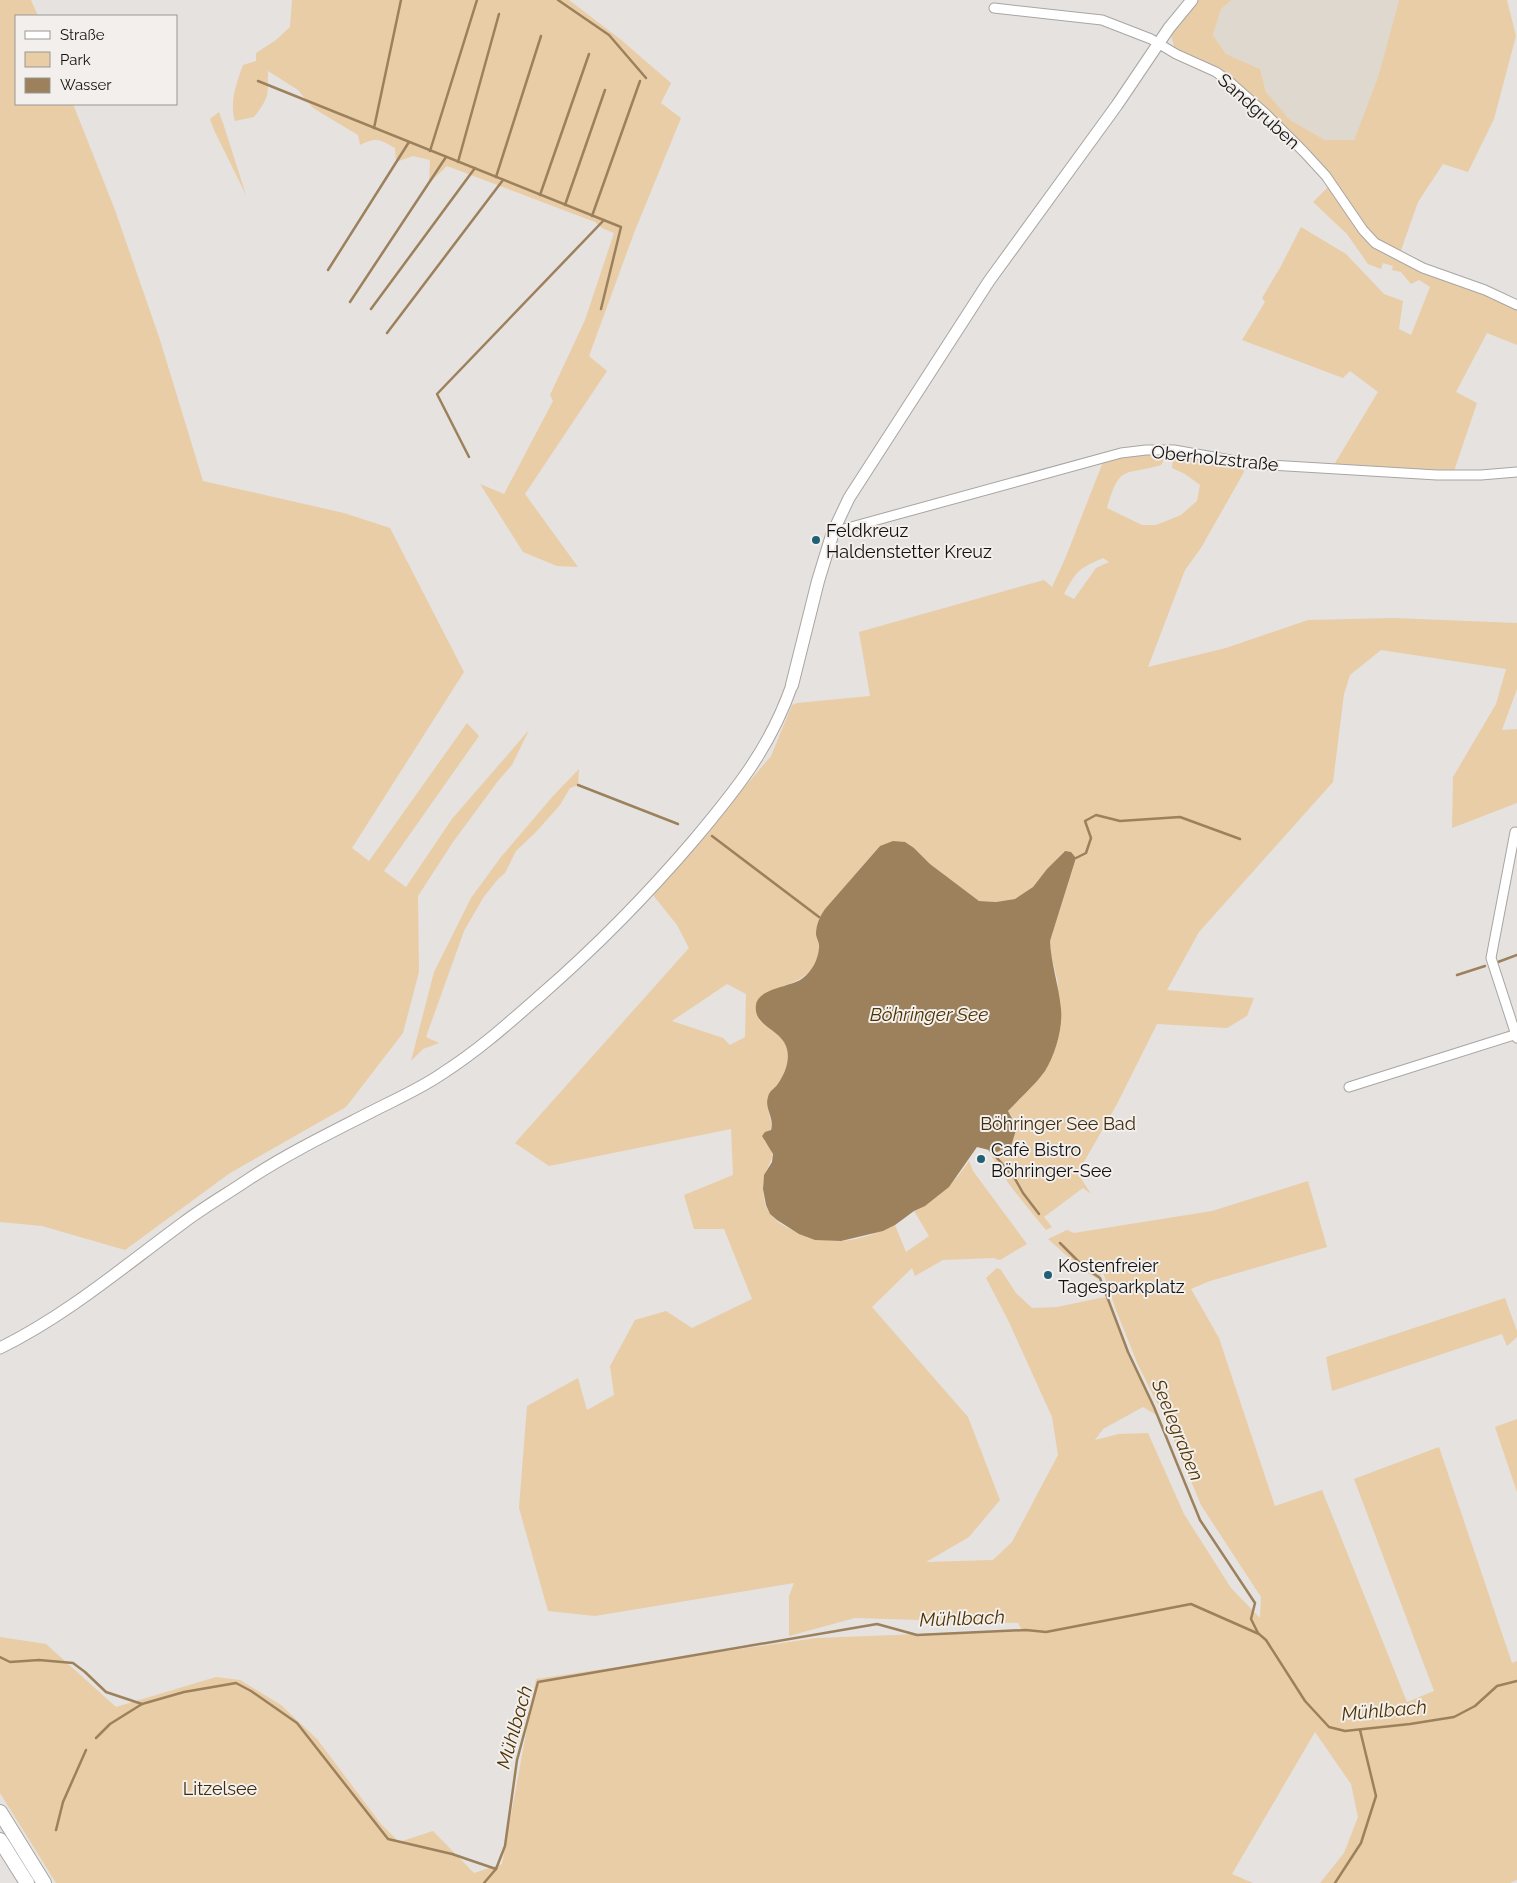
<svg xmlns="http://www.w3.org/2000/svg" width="1517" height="1883" font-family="Raleway,sans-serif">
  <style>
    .built { fill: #dfd8ce }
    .green { fill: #e9cda7; fill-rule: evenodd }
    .water { fill: #9c815c }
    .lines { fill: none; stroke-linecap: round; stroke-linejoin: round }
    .stream { stroke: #9c815c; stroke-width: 2.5 }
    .minor-casing { stroke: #a8a5a2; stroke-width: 11 }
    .tertiary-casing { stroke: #a8a5a2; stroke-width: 13 }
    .secondary-casing { stroke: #a8a5a2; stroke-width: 14 }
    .trunk-casing { stroke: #a8a5a2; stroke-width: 16 }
    .minor { stroke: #fff; stroke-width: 9 }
    .tertiary { stroke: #fff; stroke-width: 11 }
    .secondary { stroke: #fff; stroke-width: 12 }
    .trunk { stroke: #fff; stroke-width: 14 }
    .poi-dot { fill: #205f75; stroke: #f2efec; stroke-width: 2 }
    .labels { text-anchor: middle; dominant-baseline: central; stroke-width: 4; stroke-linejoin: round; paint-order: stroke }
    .street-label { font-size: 18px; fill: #131211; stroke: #f2efec }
    .poi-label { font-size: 18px; fill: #131211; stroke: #f2efec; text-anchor: start }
    .park-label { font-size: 18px; fill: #402c0b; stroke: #f2efec }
    .water-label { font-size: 19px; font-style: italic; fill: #4e3200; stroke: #f2efec }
  </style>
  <rect width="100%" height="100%" fill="#e5e2df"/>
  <path class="built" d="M1232 0H1399L1378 77 1354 140H1325L1290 120 1266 92 1260 69 1226 54 1213 35 1221 9Z"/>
  <g class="green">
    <path d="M0 0H31L38 16H16V104H73L115 210 160 340 203 481 344 513 390 528 464 672 352 848 369 861 467 723 479 736 384 871 406 887 452 819 529 730 512 765 498 781 453 842 418 896 419 972 403 1033 346 1107 230 1173 125 1250 42 1226 0 1222Z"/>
    <path d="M292 0H569L620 39 671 83 661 103 681 118 634 233 589 356 607 371 525 494 578 567 557 566 523 552 480 484 504 494 553 401 550 395 585 320 614 233 602 228 595 222 447 166 429 183 430 160 413 156 396 162 395 148C379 139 376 137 360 145L358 135 313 108 298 90 268 71C267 96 271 95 254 117L235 121C229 102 237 82 243 65L256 61V53L276 40 290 27Z"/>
    <path d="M1192 0H1232L1221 9 1213 35 1226 54 1260 69 1266 92 1290 120 1325 140H1354L1378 77 1399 0H1507L1516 36 1494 119 1468 172 1443 164 1418 202 1399 256 1517 305V345L1487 333 1456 392 1477 403 1453 474 1332 468 1378 392 1350 371 1343 378 1242 340 1265 302 1262 298 1281 266 1301 227 1346 254 1384 294 1403 301 1399 329 1411 335 1430 287 1419 280 1411 284 1401 272 1392 270 1393 266 1383 263 1381 269 1368 264 1347 234 1313 202 1331 184 1231 83 1176 54 1169 28Z"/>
    <path d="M219 112 223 123 246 195 214 130 210 119Z"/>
    <path d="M1148 453 1160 455 1164 460 1161 465C1123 476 1120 464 1107 508L1142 525H1156L1181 515 1197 501 1200 485 1185 474 1172 468 1173 457 1181 456 1243 466 1244 472 1201 548 1185 570 1148 667 1226 648 1308 620 1393 618 1517 623V689L1502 730 1517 729V803L1452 828 1453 777 1496 704 1506 669 1381 650 1350 675 1344 694 1333 782 1199 932 1167 990 1254 998 1247 1016 1227 1028 1157 1024 1117 1104 1084 1162 1079 1175 1091 1194 1083 1188 1044 1217 1052 1227 1046 1230C1030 1210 996 1172 989 1149L998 1152 1011 1146 1014 1119 1008 1111 1044 1071 1058 983 1051 954 1050 941 1076 859 1064 851 1047 869 1033 887 1015 899 996 902 979 901 930 864 914 848 880 846 825 909C820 916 816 926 816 935 817 939 819 943 819 947 820 970 798 983 777 988L759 1020C767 1028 779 1033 785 1043 792 1056 785 1076 776 1086 775 1088 771 1090 770 1092 764 1103 770 1115 772 1126L764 1141C779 1155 770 1159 765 1174 762 1182 763 1196 765 1204 773 1230 816 1240 840 1241 856 1241 881 1232 895 1225L906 1252 929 1236 914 1211C937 1200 955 1182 969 1161L973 1171 1027 1244 1000 1260 993 1258 943 1260 915 1276 912 1268 872 1307 968 1417 1000 1500 969 1537 926 1562 993 1560 1012 1542 1058 1455 1052 1417 1008 1320 986 1278 997 1268 1001 1270 1016 1293 1032 1308 1057 1307 1105 1297 1111 1305 1128 1352 1158 1416 1143 1407 1103 1429 1095 1440 1119 1434 1148 1433 1184 1514 1231 1588 1260 1618 1261 1597 1201 1505 1163 1414 1138 1365 1116 1310 1103 1272 1098 1279 1084 1271 1048 1239 1067 1230 1074 1233 1212 1211 1308 1181 1327 1247 1210 1281 1191 1289 1219 1338 1275 1506 1322 1490 1407 1702 1434 1691 1354 1479 1439 1447 1512 1663 1517 1661V1880L1510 1883H1320L1344 1853 1358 1817 1351 1784 1315 1732 1232 1874 1253 1883H56L0 1793V1637L46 1644 116 1707 216 1677 240 1680 281 1705 317 1739 381 1824 399 1842 433 1831 474 1873 502 1864 536 1679 816 1638 1022 1630 1018 1623 855 1618 789 1636V1596L794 1583 595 1616 548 1611 519 1508 527 1406 578 1378 587 1410 614 1395 610 1366 635 1320 666 1311 692 1328 752 1299 724 1229H694L684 1195 733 1175 731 1129 549 1166 515 1143 689 948 677 925 653 895 771 756 792 705 797 703 870 696 859 632 1044 580 1052 587 1065 559 1103 462 1122 456ZM1103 558 1109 562 1096 568 1074 599 1064 594C1077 570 1078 569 1103 558ZM727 984 746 994 745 1037 730 1045 723 1038 672 1021Z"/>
    <path d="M579 769 578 785 570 788 560 805 536 832 516 851 505 873 498 879 483 898 464 931 426 1037 439 1043 423 1049 411 1061 434 972 471 898 501 857 553 796Z"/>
    <path d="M1505 1298 1517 1331V1337L1507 1346 1502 1334 1332 1391 1326 1357Z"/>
    <path d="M1517 1419V1492L1495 1427Z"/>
  </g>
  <path class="water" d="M893 841 905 842 914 848 930 864 979 901 996 902 1015 899 1033 887 1047 869 1065 851 1071 852 1076 858 1050 941C1051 964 1059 986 1061 1009 1063 1028 1055 1055 1045 1071 1035 1085 1020 1098 1008 1111L1017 1127 1011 1146 997 1152 977 1147 949 1187 925 1206 914 1211 895 1225 883 1231 841 1241 815 1240 799 1234 777 1220 770 1214 766 1205 763 1189 764 1175 772 1162 773 1154 762 1136 765 1132 771 1130C775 1119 764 1108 768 1097 769 1091 774 1089 777 1085 785 1074 791 1059 786 1046 780 1029 753 1026 756 1005 758 988 792 987 803 978 812 971 818 960 819 948 820 943 816 938 816 934 816 925 820 916 825 909L880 846Z"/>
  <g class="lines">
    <g class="stream">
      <path d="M558 0 609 35 646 78"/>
      <path d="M258 81 621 227 601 309"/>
      <path d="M374 128 401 0"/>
      <path d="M430 151 477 0"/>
      <path d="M458 162 499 14"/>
      <path d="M496 177 541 36"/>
      <path d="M540 195 589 54"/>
      <path d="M565 205 605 90"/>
      <path d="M592 216 640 81"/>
      <path d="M328 270 409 142"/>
      <path d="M350 302 446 157"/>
      <path d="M371 309 475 168"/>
      <path d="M387 333 503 180"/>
      <path d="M469 457 437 394 604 220"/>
      <path d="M578 785 678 824"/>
      <path d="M712 836 819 917"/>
      <path d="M1076 858 1086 853 1091 838 1085 821 1096 815 1120 821 1180 817 1240 839"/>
      <path d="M1498 962 1517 955"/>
      <path d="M1457 975 1485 966"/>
      <path d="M989 1149 1014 1177 1023 1193 1039 1214"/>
      <path d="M1060 1243 1084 1267 1100 1278 1128 1352 1154 1407 1200 1520 1255 1603 1251 1619 1258 1633"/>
      <path d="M0 1657 10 1662 39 1660 73 1663 85 1672 106 1692 142 1704 184 1692 236 1683 251 1691 297 1723 388 1839 452 1854 496 1869 505 1846 517 1760 538 1682 877 1624 917 1635 1026 1630 1046 1632 1191 1604 1259 1634 1266 1640 1305 1701 1329 1727 1345 1731 1410 1724 1454 1717 1475 1706 1497 1686 1517 1681"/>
      <path d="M96 1738 110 1724 142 1704"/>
      <path d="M56 1830 63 1802 86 1750"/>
      <path d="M484 1883 496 1869"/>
      <path d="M1335 1883 1361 1843 1376 1796 1360 1730"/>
    </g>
    <defs>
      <g id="minor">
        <path d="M994 8 1102 20 1151 39 1176 54 1216 72 1231 83 1265 113 1304 152 1326 176 1363 230 1375 243 1423 268 1485 290 1517 305"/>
        <path d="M833 532 1121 453 1146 450H1174L1253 464 1437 475H1481L1517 472"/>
        <path d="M1515 832 1491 958 1517 1038"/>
        <path d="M1349 1087 1517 1034"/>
      </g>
      <g id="tertiary">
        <path d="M833 532 849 498 989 281 1117 105 1169 28 1192 0"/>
        <path d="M0 1348C67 1315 123 1267 183 1223 204 1207 227 1194 249 1179 287 1154 328 1134 369 1113 394 1100 420 1089 443 1073 479 1050 510 1022 542 994 597 946 647 895 694 840 736 790 770 748 792 685"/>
      </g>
      <path id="secondary" d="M792 685 818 581 833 532"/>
      <g id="trunk">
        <path d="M0 1812 44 1883"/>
        <path d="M0 1840 27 1883"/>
      </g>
    </defs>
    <use href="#minor" class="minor-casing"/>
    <use href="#tertiary" class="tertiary-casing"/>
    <use href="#secondary" class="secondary-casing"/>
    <use href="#trunk" class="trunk-casing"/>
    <use href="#minor" class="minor"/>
    <use href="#tertiary" class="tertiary"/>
    <use href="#secondary" class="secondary"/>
    <use href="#trunk" class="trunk"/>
  </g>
  <g class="poi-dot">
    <circle cx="816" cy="540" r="5"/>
    <circle cx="981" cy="1159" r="5"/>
    <circle cx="1048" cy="1275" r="5"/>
  </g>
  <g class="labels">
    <g class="street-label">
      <text transform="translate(1259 111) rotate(42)">Sandgruben</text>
      <text transform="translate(1215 458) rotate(6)">Oberholzstraße</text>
    </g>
    <g class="poi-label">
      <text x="826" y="530">Feldkreuz<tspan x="826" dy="21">Haldenstetter Kreuz</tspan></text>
      <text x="991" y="1149">Cafè Bistro<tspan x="991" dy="21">Böhringer-See</tspan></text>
      <text x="1058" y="1265">Kostenfreier<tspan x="1058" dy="21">Tagesparkplatz</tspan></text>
    </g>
    <g class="park-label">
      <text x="1058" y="1123">Böhringer See Bad</text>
      <text x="220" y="1788">Litzelsee</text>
    </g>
    <g class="water-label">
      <text x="929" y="1014">Böhringer See</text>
      <text transform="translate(1178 1430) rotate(68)">Seelegraben</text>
      <text transform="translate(962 1618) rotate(-2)">Mühlbach</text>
      <text transform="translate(1384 1710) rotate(-5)">Mühlbach</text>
      <text transform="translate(514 1727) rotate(-74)">Mühlbach</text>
    </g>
  </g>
  <rect x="15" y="15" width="162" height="90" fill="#f2efec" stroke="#999794"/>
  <rect x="25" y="31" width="25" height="8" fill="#ffffff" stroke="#999794"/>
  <text x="60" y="40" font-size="15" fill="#131211">Straße</text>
  <rect x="25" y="52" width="25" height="15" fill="#e9cda7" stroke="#999794"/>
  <text x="60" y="65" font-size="15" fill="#131211">Park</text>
  <rect x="25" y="78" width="25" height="15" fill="#9c815c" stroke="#999794"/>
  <text x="60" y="90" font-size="15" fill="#131211">Wasser</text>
</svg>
